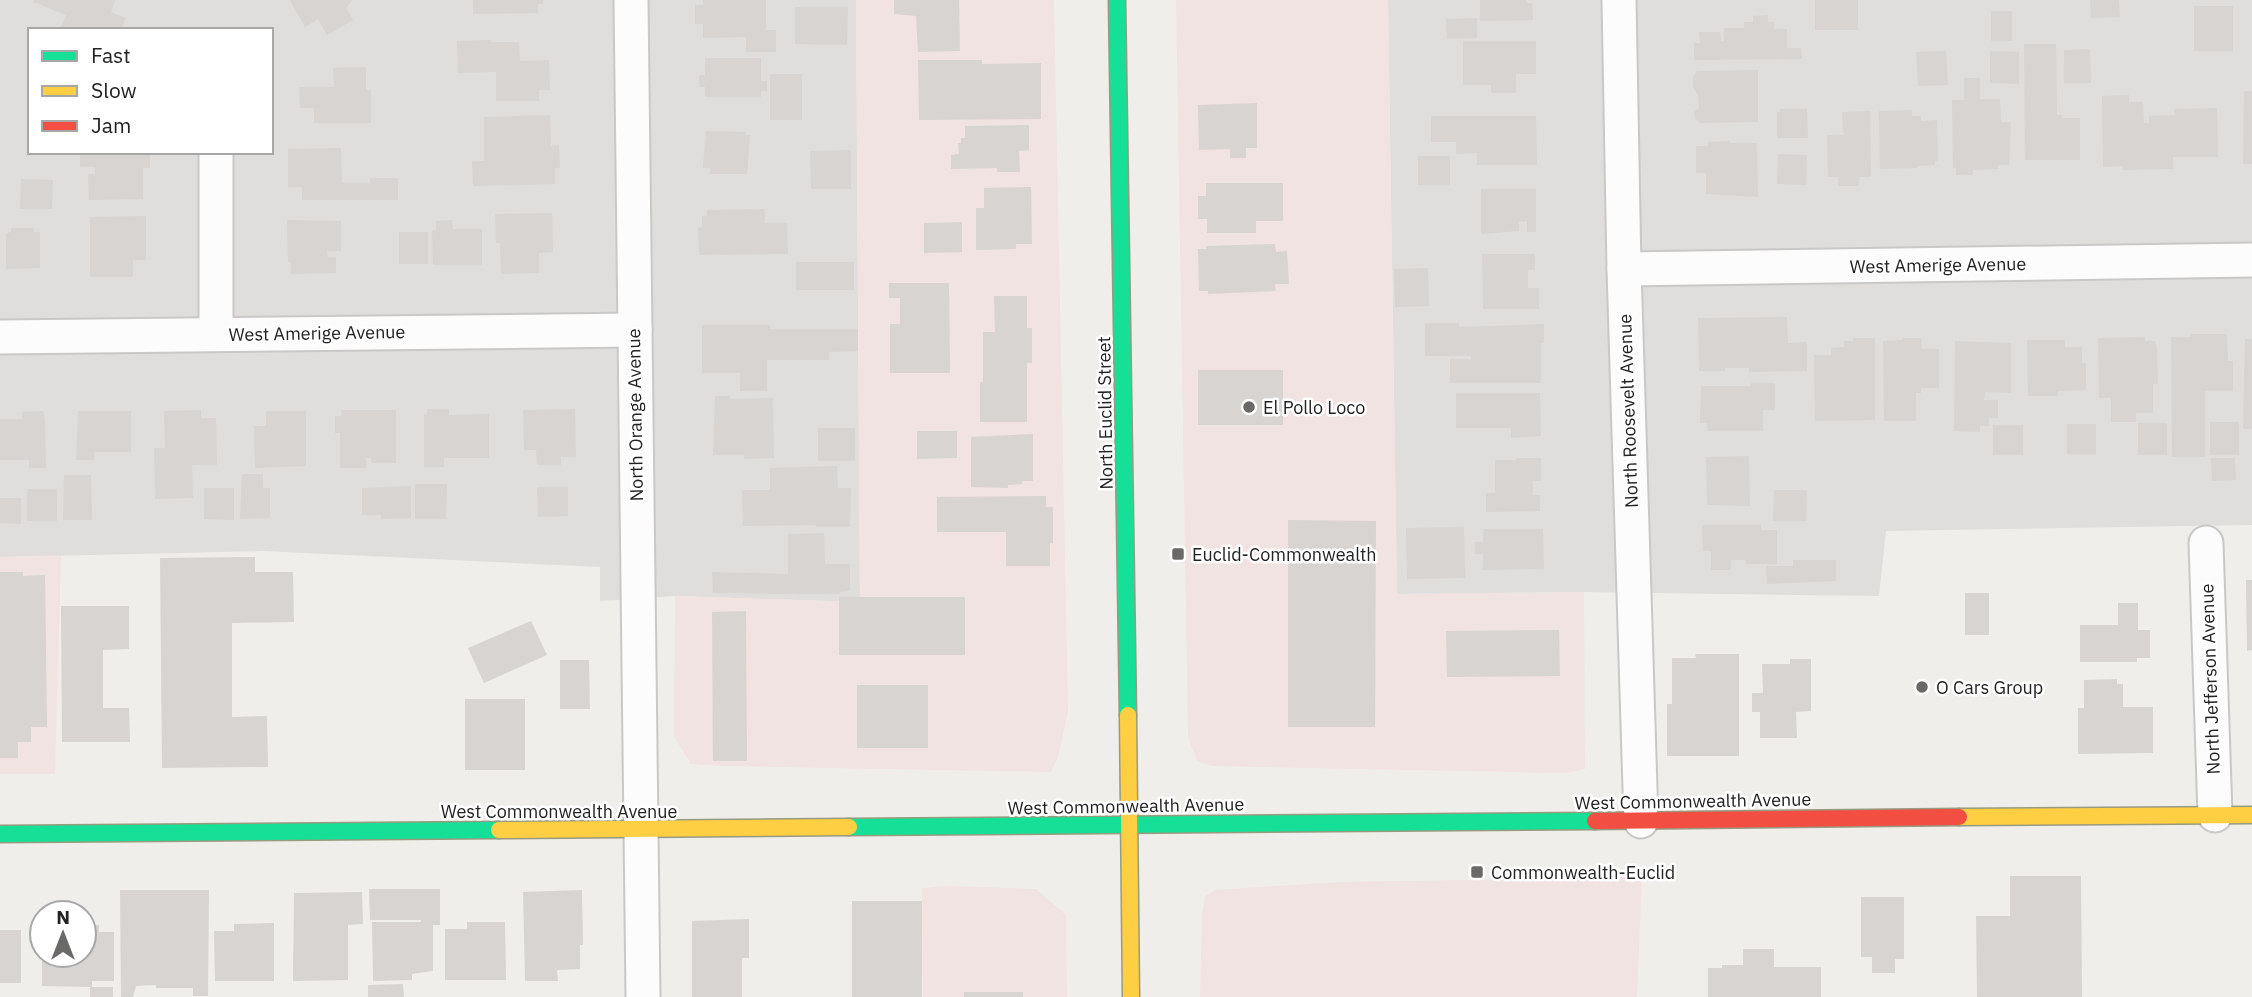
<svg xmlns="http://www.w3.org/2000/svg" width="2252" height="997" font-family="'IBM Plex Sans',sans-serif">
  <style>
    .residential { fill: #dfdedc; fill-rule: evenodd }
    .commercial { fill: #f1e3e1 }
    .building { fill: #d7d4d2 }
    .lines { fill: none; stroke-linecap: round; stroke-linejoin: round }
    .street-casing { stroke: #c9c8c7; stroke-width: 37 }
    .fast-casing { stroke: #999a82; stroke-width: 19 }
    .slow-casing { stroke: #999a82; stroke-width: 19 }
    .jam-casing { stroke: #999a82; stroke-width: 19 }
    .street { stroke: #fdfcfc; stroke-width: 33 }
    .fast { stroke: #16e098; stroke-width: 16 }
    .slow { stroke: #ffcf43; stroke-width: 16 }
    .jam { stroke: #f24e42; stroke-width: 16 }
    .poi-dot { fill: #6a6968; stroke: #fff; stroke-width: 2.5 }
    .labels { text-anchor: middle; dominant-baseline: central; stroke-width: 5; stroke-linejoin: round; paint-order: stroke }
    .street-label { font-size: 18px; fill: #222; stroke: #fff }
    .poi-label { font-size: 18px; fill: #222; stroke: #fff; text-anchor: start }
  </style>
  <rect width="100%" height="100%" fill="#f0eeeb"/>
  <g class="residential">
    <path d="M0 0H856L860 602 675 596 600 601V567L263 551 0 557ZM30 30H271V152H30Z"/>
    <path d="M1388 0H2252V525L1886 531 1879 596 1584 592 1397 594Z"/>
  </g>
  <g class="commercial">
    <path d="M856 0H1054L1068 711 1058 757 1051 772 723 766 691 764 674 737 675 596 860 602Z"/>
    <path d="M1176 0H1388L1397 594 1584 592 1585 769 1566 773 1212 766 1197 761 1188 737Z"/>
    <path d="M61 556 55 774H0V557Z"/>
    <path d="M1642 877 1637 997H1200L1202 914 1205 896 1216 890 1339 882Z"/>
    <path d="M951 886 1036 889 1066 915 1067 997H923L922 888Z"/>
  </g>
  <g class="building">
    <path d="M34 0H115L111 12 126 18 121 30H60L66 15 33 2Z"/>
    <path d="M290 0H352L346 8 353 20 327 35 318 19 305 27Z"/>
    <path d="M473 0H543V4H538V13L473 14Z"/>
    <path d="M703 0H766V30H776V52H746V37L703 38V24H695V5H703Z"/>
    <path d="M894 0H959L960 51 918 52 916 16 894 14Z"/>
    <path d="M1480 0H1526L1527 3H1532L1533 20 1480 21Z"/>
    <rect x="1815" y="0" width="43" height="30"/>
    <path d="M2090 0H2119L2120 17 2091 18Z"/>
    <rect x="2194" y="6" width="39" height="45"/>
    <path d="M795 7H848L847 45 795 44Z"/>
    <rect x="1991" y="11" width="21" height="30"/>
    <path d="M1768 15V22H1774V29H1787V48H1801L1802 59 1694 60V43H1700L1699 32H1720L1721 41H1724V28H1744V22H1753V16Z"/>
    <path d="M1477 18V38L1447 39 1446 19Z"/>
    <path d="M491 40V42H519L520 61 549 60 550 90H539V101H496V72L458 73 457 41Z"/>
    <path d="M1463 41H1536V74H1516V93H1491V85H1463Z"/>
    <path d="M2024 44H2056L2057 115H2062V118H2080V160H2025Z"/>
    <path d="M2090 49 2091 83H2064V50Z"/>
    <path d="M1946 51 1948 85 1918 86 1916 52Z"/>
    <path d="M1990 51 2019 52V84L1990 83Z"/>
    <path d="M705 58H761V81H767V91H761V97H705V87H699V75H705Z"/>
    <path d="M918 60H982V64L1041 63V119L919 120Z"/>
    <path d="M366 67V90H371V123H314V108H300L299 87H334L333 68Z"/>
    <path d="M1758 70V122L1700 123 1695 119 1694 112 1699 108 1698 95 1693 87V77L1697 71Z"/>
    <rect x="770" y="74" width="32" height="46"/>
    <path d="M1964 78H1980V99H2000L2001 122H2011L2009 165H1998V169L1973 170V175H1956V168H1953L1952 100H1964Z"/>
    <path d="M2244 91H2252V164H2243Z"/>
    <path d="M2129 95V102H2143L2144 123H2149V116L2175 115 2174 109 2217 108 2218 157H2173V169L2123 170V166L2103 167 2102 96Z"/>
    <path d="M1257 103V148H1246V158H1230V149L1199 150 1198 105Z"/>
    <path d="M1780 109H1807L1808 138H1777V112H1780Z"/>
    <path d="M1912 110V116H1921V121L1937 120 1938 161H1935V165L1917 166V168L1880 169 1879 111Z"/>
    <path d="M1870 111 1871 177H1859V186H1838V177H1828L1827 135H1843L1842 112Z"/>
    <path d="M550 115 551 146 559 145 560 168H555V184L473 186 472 161H484V117Z"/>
    <path d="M1431 116H1536L1537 165H1477V153L1456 154V142H1431Z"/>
    <path d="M1029 125V150L1019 151 1020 172H997V168L951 169V155L959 154 958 143H961V138H965V126Z"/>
    <path d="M706 131 746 132V135H750L747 174H710V168H703Z"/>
    <path d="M1730 141V143H1757L1758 197 1706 194V173H1696V146H1708V142Z"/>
    <path d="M341 148 342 183H370V178H398V200H302V187H288V149Z"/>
    <path d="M851 150V189H811L810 151Z"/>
    <path d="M80 152H150V168H143V199L89 200 88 174H95V167H80Z"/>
    <path d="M1778 154 1807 155 1806 185 1777 184Z"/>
    <rect x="1418" y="156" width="32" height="29"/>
    <path d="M21 179 53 180 52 209H20Z"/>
    <path d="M1206 183H1283V221H1256V233H1207V219H1198V196H1206Z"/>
    <path d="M1031 187 1032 244H1016V249L976 250V208H984V188Z"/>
    <path d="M1481 189H1536V232H1527V221L1519 222V231L1481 234Z"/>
    <path d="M765 209V223H787L788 254 699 255 698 228 702 227V216H707V210Z"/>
    <path d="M552 213 553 252 539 253V273L501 274 500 243H496L495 214Z"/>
    <path d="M146 216V260H133V277H90V217Z"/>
    <path d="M287 220 341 221V251H327L328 257H336V273L291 274V262H288Z"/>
    <path d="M452 220 453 229H482V265H433L432 230H436V221Z"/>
    <path d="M962 222V252L924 253V223Z"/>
    <path d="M11 228H34V232H40V268L6 269V233L11 232Z"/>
    <rect x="399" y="232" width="29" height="32"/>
    <path d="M1275 244 1276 252 1287 251 1289 284H1275L1276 291 1208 294V291H1199L1198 249H1207L1206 246Z"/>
    <path d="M1482 254H1535V270H1528V288H1539V309H1483Z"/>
    <rect x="796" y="262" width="58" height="28"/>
    <path d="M1428 268 1429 306 1395 307 1394 269Z"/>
    <path d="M889 283H949L950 373H890V324H900V298H889Z"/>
    <path d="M994 296H1027V328H1032V363H1027V422H980V382H983V332H995Z"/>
    <path d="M1787 317 1788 343 1807 342V371L1749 372V368H1725V371H1699L1698 318Z"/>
    <path d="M1425 323H1459V327L1544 324V343H1541V383H1450V359H1471V356H1425Z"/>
    <path d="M702 325H770V329H858V351L829 352V360H767V391H740V373H702Z"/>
    <path d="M2191 334H2227L2228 361H2233V391H2205V457H2172L2171 337H2191Z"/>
    <path d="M2145 337V341H2155L2157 349 2158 384H2153V413H2136V422H2111V398H2099L2098 338Z"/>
    <path d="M1853 338H1875V420L1815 421 1814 355H1831V348L1844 347V341H1853Z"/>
    <path d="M1902 338H1921L1922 349H1939V388H1921V393H1916V421H1884L1883 341 1902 340Z"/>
    <path d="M2245 339H2252V429H2243Z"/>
    <path d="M2027 340H2065V347H2082V363H2086V390L2058 391V396H2028Z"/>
    <path d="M1955 341 2011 343V393L1985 392 1984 400H1998V418H1989V426H1980V432L1954 431Z"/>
    <rect x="1198" y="370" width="85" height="55"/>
    <path d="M1751 383H1775V410H1763V431H1707V423H1700L1701 386H1751Z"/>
    <path d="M1456 393H1540L1541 436 1511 438V428H1456Z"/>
    <path d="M715 396H730V399L773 398 774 458 744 459V455H713Z"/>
    <path d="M427 409H449V415L489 414V458H444V467H424V415L427 414Z"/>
    <path d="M575 409 576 457H561V465H537L536 450H524L523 410Z"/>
    <path d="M201 410V418H216L217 465H192L193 498 155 499 154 448H165L164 411Z"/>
    <path d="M341 410H396V463H371V458H366V468H340V433H335V416H342Z"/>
    <path d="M43 411 45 419 46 468H29V460H0V419H22V412Z"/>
    <path d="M78 411H131V452H94V460H76Z"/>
    <path d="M266 411H306V466L255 468 254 426H266Z"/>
    <rect x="2210" y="422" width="29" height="33"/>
    <rect x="2138" y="423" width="29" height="32"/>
    <path d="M2067 424H2096V455L2067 454Z"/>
    <rect x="1993" y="425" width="30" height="30"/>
    <rect x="818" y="428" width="37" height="33"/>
    <path d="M917 431H957V458L917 459Z"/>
    <path d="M1033 434V481H1022V484L1008 485V488L971 487V437Z"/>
    <path d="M1749 456 1750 506 1707 505 1706 457Z"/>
    <path d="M1516 458H1541V481H1533V495H1540V511L1486 512V493H1495V460H1516Z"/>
    <path d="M2211 458H2235L2236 480 2212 481Z"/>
    <path d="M837 466 838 488H851L850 527H816V525L743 526 742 490H770V468Z"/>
    <path d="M242 474H263V488H270V518L240 519Z"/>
    <path d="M64 475H91L92 520H63Z"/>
    <path d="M415 484H447L446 519H415Z"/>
    <path d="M411 486V518L381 519V515H362V488Z"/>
    <path d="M537 487H568V516L538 517Z"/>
    <path d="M204 488H234V520L204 519Z"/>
    <rect x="27" y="489" width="30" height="32"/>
    <path d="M1774 490H1807L1806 521H1773Z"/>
    <path d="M1046 496V507H1053V543H1050V566H1006V532H937V497Z"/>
    <path d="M0 498H21V524L0 523Z"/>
    <path d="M1288 520 1376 521 1375 727H1288Z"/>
    <path d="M1702 525H1761V530H1777V564H1746V560H1731V570H1711V551H1703Z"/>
    <path d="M1464 527 1465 578 1407 579 1406 528Z"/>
    <path d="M1483 529H1543L1544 569 1483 570V554H1475V542H1483Z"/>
    <path d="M824 533 825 564H850V591L840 592V594L713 593 712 572 788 574V534Z"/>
    <path d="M255 557V572H293L294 622 232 623V717L267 716 268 767 162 768 160 558Z"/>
    <path d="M1793 560H1836V581L1767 584 1766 566H1793Z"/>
    <path d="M0 572H23V576L45 575 47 727H31V742H18V758H0Z"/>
    <path d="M2246 580H2252V650L2247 651Z"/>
    <rect x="1965" y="593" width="24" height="42"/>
    <rect x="839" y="597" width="126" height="58"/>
    <path d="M2118 603H2138V630H2150V658H2137V662H2080V625H2118Z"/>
    <path d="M61 606H129V649L103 650V708H129L130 742H62Z"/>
    <path d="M746 611 747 761H713L712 612Z"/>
    <path d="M531 621 547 655 484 683 468 648Z"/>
    <path d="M1559 630 1560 676 1447 677 1446 631Z"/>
    <path d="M1695 654H1739V756H1667V704H1672V658H1696Z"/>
    <path d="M1790 659H1811V711L1796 712 1797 738H1760V712H1752V693H1763L1762 664H1790Z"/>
    <path d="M560 660H589L590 709H560Z"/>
    <path d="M2117 679V684H2123V707H2153V753L2078 754V708H2084V680Z"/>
    <rect x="857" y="685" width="71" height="63"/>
    <rect x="465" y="699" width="60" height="71"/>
    <path d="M2010 876H2081L2082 997H1977L1976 916H2010Z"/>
    <path d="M369 889H440V925H433V971L412 974V980L373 981 372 922H421V920H370Z"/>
    <path d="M120 890H209L208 996H193V988H156V985L136 986 133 997H121Z"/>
    <path d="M582 890 583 945H580V969L557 970 558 981H525L523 892Z"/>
    <path d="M362 892 363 924 348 925V980L293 981 294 893Z"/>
    <path d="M1861 897H1904V959H1895V973H1872V957H1861Z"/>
    <rect x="852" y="901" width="70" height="96"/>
    <path d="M749 919V958H742V997H692V921Z"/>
    <path d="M467 922H505L506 980H445V929H467Z"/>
    <path d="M274 923V981H215L214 931H234V924Z"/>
    <path d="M84 925H99V932H114V981H92V987L42 986V955H84Z"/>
    <rect x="0" y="930" width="21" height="53"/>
    <path d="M1743 949H1774V967H1821V997H1708V968H1722V965H1743Z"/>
    <path d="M403 984 404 997H368V985Z"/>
    <rect x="90" y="987" width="23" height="10"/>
    <rect x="964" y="992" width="59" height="5"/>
  </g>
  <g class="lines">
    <defs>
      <g id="street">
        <path d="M631 0 643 997"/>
        <path d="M1619 0 1624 269 1641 821"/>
        <path d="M216 152V334"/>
        <path d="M1624 269 2252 260"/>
        <path d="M0 337 635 330"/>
        <path d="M2206 543 2215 815"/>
      </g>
      <g id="fast">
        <path d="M1117 0 1128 715"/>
        <path d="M849 827 1595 821"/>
        <path d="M0 834 499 830"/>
      </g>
      <g id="slow">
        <path d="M1128 715 1131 997"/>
        <path d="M1959 817 2252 815"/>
        <path d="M499 830 849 827"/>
      </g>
      <path id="jam" d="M1595 821 1959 817"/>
    </defs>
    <use href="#street" class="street-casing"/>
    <use href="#fast" class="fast-casing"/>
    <use href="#slow" class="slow-casing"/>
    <use href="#jam" class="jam-casing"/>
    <use href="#street" class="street"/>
    <use href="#fast" class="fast"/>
    <use href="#slow" class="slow"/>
    <use href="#jam" class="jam"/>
  </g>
  <g class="poi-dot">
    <circle cx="1249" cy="407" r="7"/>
    <rect x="1171" y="547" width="14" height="14" rx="3.5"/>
    <circle cx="1922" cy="687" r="7"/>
    <rect x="1470" y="865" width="14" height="14" rx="3.5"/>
  </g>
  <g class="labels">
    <g class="street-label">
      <text transform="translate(1938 265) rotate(-1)">West Amerige Avenue</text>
      <text transform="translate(317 333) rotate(-1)">West Amerige Avenue</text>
      <text transform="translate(1628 411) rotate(-92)">North Roosevelt Avenue</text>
      <text transform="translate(1105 413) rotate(-91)">North Euclid Street</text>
      <text transform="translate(635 415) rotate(-91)">North Orange Avenue</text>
      <text transform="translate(2210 679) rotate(-92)">North Jefferson Avenue</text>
      <text transform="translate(1693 801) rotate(-1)">West Commonwealth Avenue</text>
      <text transform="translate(1126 806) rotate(-1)">West Commonwealth Avenue</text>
      <text x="559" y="811">West Commonwealth Avenue</text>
    </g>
    <g class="poi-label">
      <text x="1263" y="407">El Pollo Loco</text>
      <text x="1192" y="554">Euclid-Commonwealth</text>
      <text x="1936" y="687">O Cars Group</text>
      <text x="1491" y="872">Commonwealth-Euclid</text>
    </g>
  </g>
  <rect x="28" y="28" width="245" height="126" fill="#ffffff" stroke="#a7a7a7" stroke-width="2"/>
  <rect x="42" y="51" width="35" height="10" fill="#16e098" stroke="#a7a7a7" stroke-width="2"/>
  <text x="91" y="63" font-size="21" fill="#222222">Fast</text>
  <rect x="42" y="86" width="35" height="10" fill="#ffcf43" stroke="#a7a7a7" stroke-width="2"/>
  <text x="91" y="98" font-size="21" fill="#222222">Slow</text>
  <rect x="42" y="121" width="35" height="10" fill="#f24e42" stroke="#a7a7a7" stroke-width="2"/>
  <text x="91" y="133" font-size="21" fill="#222222">Jam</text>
  <g transform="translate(63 934)"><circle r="33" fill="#ffffff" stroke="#a7a7a7" stroke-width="2"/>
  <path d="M0-5L12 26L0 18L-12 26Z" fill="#6a6968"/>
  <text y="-10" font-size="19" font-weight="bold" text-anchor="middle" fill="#222222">N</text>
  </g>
</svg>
